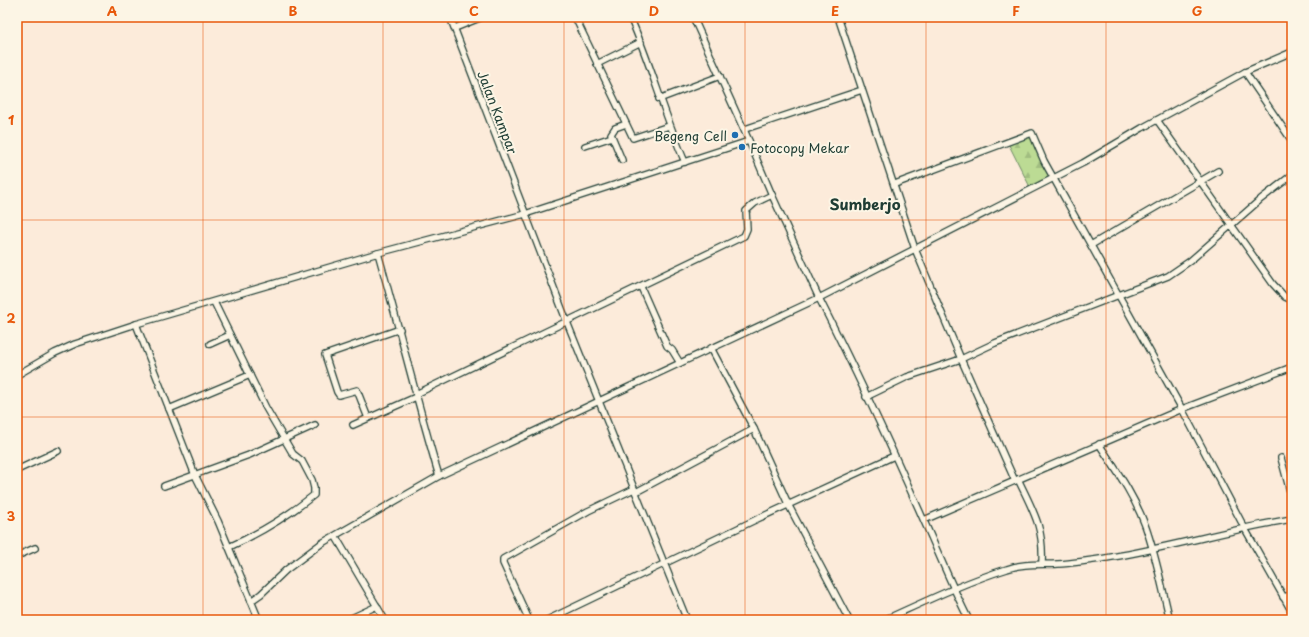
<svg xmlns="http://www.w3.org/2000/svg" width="1309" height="637" font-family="'Playpen Sans',sans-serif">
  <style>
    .forest { fill: url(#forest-firs); stroke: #6e8c64 }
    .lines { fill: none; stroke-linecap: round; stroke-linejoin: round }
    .street-casing { stroke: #1f3d34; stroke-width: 8 }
    .street { stroke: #fcf5e5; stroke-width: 5.5 }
    .grid { fill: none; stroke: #e8590c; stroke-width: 1; stroke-opacity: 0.55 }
    .poi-dot { fill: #1f6fb2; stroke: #fcf5e5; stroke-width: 1.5 }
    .labels { text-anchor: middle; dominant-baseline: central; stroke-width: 4; stroke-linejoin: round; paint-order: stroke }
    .street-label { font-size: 13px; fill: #1f3d34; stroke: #fcf5e5 }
    .poi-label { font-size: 13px; fill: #1f3d34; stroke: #fcf5e5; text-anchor: end }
    .quarter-label { font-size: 15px; font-weight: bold; fill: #1f3d34; stroke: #fcf5e5 }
    .neatline { fill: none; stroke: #e8590c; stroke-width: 1.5 }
    .grid-label { font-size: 13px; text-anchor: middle; font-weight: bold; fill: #e8590c }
  </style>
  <defs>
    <pattern id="forest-firs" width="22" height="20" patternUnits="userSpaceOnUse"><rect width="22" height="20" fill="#bcdb94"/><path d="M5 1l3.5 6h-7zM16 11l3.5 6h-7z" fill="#a1bd80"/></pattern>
  </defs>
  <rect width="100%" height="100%" fill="#fcebda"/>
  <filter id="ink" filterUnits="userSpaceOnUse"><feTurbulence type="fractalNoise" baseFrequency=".025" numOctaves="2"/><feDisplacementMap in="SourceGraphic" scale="8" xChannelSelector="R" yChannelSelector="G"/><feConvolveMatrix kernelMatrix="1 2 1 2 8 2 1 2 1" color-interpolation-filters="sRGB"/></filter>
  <g filter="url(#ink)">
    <path class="forest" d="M1031 135 1052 176 1030 187 1009 145Z"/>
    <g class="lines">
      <defs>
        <g id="street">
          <path d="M450 17 567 322 687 620"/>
          <path d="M575 17 633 138 669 126"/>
          <path d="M630 17C651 64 664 115 685 162"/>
          <path d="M693 17 749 141"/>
          <path d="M838 17 915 249 961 359 1015 481"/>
          <path d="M455 28 482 17"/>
          <path d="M597 64 641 42"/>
          <path d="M1245 72 1292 141"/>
          <path d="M659 99 720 76"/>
          <path d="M1157 120 1273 284 1285 297 1292 300"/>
          <path d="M745 129 862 90"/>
          <path d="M585 146 612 137"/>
          <path d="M622 160 611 134 615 128 626 124"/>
          <path d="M895 184 1032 133 1044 161 1182 409 1244 527 1292 612"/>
          <path d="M1091 245 1218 171"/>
          <path d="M378 253C399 327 417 402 439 476"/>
          <path d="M641 287 667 346 672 350 680 363"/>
          <path d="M214 302 266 408 293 454 302 461 312 480 314 488V495C289 515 258 534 229 547"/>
          <path d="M136 324 195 475 218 521 259 620"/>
          <path d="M210 344 230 335"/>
          <path d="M711 348 754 429 789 506 849 620"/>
          <path d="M17 375 55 353 75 344 136 324 378 253 525 214 749 141 772 195 819 298 1083 163 1142 128 1245 72 1292 52"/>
          <path d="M416 394 744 236 747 229 746 211 755 203 772 195"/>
          <path d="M866 397 907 377 961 359 995 343 1168 276 1190 261 1261 199 1292 175"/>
          <path d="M169 409 250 375"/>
          <path d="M368 418 357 390 339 395 337 392 325 355 400 329"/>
          <path d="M353 425 416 397"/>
          <path d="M1099 444C1116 470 1134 495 1145 525 1156 555 1162 588 1170 620"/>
          <path d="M1281 458 1292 499"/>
          <path d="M17 470 58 451"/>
          <path d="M1018 479C1033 511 1044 527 1042 563"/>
          <path d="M164 486 249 455 315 425"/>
          <path d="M636 492 754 429"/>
          <path d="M924 520 1182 409 1292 367"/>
          <path d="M336 537 385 620"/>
          <path d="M17 556 35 548"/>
          <path d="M1283 597 1292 595"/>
          <path d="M251 601 261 594 286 570 322 543 439 476 819 298C856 371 891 446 924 521 939 554 952 587 969 620"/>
          <path d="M347 620 377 606"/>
          <path d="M529 620 503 563V559L588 511 634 489"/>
          <path d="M547 620 755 520 894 456"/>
          <path d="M884 620C924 602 965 582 1007 569 1024 563 1040 565 1058 564 1076 563 1094 560 1112 557 1173 547 1231 529 1292 519"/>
          <path d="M1158 620 1169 617"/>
        </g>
      </defs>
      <use href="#street" class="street-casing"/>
      <use href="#street" class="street"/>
    </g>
  </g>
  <path class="grid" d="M203 17V620M383 17V620M564 17V620M745 17V620M926 17V620M1106 17V620M17 220H1292M17 417H1292"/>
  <g class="poi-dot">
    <circle cx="735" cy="135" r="4"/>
    <circle cx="742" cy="147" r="4"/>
  </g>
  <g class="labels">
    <g class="street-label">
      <text transform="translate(498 112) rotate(69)">Jalan Kampar</text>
    </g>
    <g class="poi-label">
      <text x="727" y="135">Begeng Cell</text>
      <text x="750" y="147" text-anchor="start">Fotocopy Mekar</text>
    </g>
    <g class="quarter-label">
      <text x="865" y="203">Sumberjo</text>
    </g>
  </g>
  <rect width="1309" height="637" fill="none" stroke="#fcf5e5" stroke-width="44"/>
  <rect x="22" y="22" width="1265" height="593" class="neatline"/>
  <g class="grid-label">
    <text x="112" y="16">A</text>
    <text x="293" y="16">B</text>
    <text x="474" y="16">C</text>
    <text x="654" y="16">D</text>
    <text x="835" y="16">E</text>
    <text x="1016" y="16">F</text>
    <text x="1197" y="16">G</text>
    <text x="11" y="125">1</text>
    <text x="11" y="323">2</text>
    <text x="11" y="521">3</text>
  </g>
</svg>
